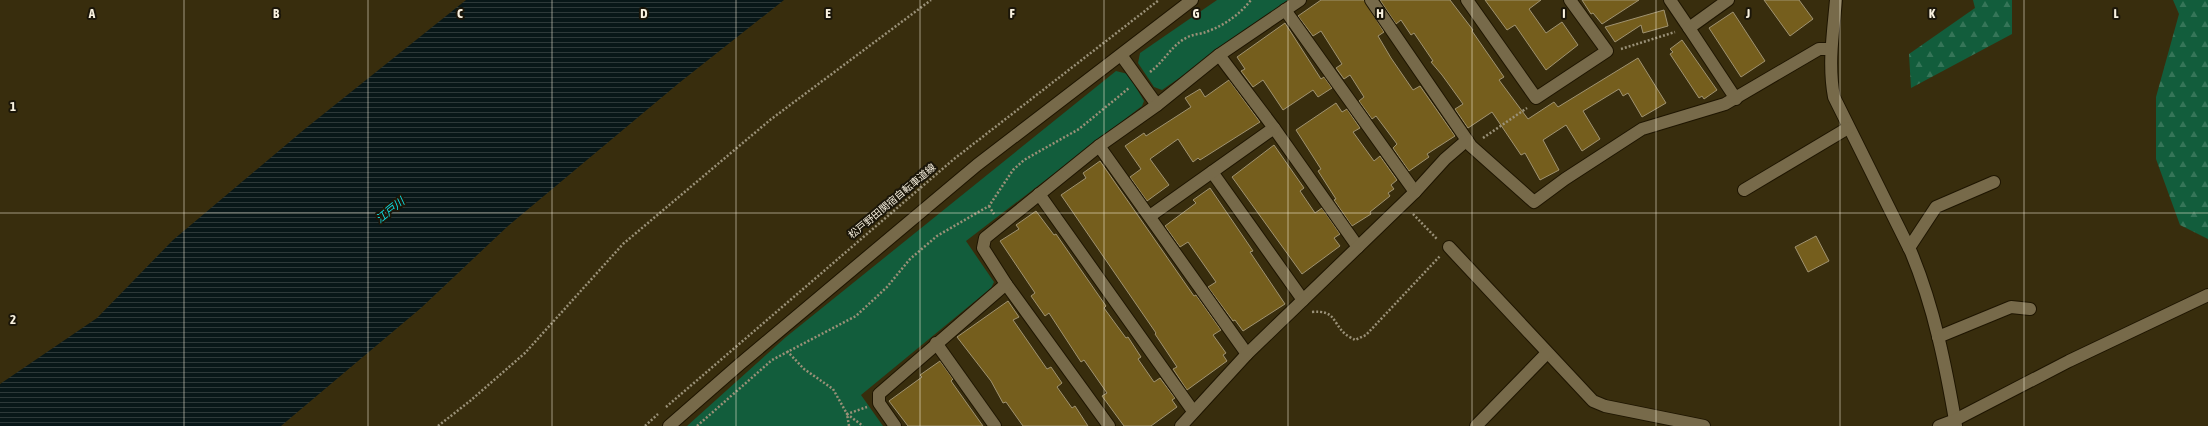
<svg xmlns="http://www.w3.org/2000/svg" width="2208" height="426" font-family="'Asap Condensed','Noto Sans JP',sans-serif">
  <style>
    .green { fill: #125d3c }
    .forest { fill: url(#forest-firs) }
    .water { fill: url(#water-rules) }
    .building { fill: #755e1d; stroke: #a09371 }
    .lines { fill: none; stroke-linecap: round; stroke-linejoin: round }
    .minor-casing { stroke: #1e1501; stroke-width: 14 }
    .path { stroke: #9a9178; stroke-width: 2.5; stroke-dasharray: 2 2; stroke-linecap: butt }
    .minor { stroke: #776a4a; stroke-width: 12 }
    .grid { fill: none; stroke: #f9f2e0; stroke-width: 1; stroke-opacity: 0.55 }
    .labels { text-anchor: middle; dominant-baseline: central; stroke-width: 4; stroke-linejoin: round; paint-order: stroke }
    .street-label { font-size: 10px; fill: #f9f2e0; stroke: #1b1609 }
    .water-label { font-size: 11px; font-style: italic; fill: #0fe0e6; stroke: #1b1609 }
    .grid-label { font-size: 13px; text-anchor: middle; font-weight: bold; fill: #f9f2e0; stroke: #1b1609; stroke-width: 4; stroke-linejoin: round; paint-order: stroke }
  </style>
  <defs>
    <pattern id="forest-firs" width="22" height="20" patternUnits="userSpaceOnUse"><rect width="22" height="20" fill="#125d3c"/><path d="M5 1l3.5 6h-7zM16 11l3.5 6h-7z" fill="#357558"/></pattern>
    <pattern id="water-rules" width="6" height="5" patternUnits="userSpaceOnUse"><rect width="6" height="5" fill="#081718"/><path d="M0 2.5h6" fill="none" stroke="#2d3939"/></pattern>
  </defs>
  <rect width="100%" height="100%" fill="#382d0d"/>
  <g class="green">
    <path d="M1217 0H1292L1162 90 1154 87 1138 63 1140 53Z"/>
    <path d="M1116 71 1128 74 1144 101 1142 106 966 241 994 282 991 288 861 395 883 426H687L786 337Z"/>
  </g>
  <g class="forest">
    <path d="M1973 0H2012V34L1911 88 1909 54 1975 8Z"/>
    <path d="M2173 0H2208V239L2180 225 2156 159V97L2179 14Z"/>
  </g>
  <path class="water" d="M466 0H784L679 83 508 226 421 308 281 426H0V384L97 318 173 240 306 128Z"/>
  <g class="building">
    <path d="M1321 0H1364L1384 32 1378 36 1391 58 1413 90 1420 86 1455 136 1427 154 1429 157 1409 171 1393 148 1397 144 1376 116 1372 119 1359 101 1364 97 1350 75 1344 79 1336 68 1342 64 1321 31 1313 36 1298 16Z"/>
    <path d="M1380 0H1450L1473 30 1472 31 1504 77 1499 80 1528 119 1554 102 1558 107 1638 58 1666 103 1642 117 1628 93 1623 96 1619 89 1583 111 1600 139 1582 151 1566 125 1543 140 1559 170 1540 180 1525 153 1521 155 1492 112 1468 128 1455 109 1463 104 1442 75 1431 62 1433 61 1414 33 1411 35 1401 20 1396 24Z"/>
    <path d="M1485 0H1541L1529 9 1546 33 1562 22 1578 45 1546 70 1515 25 1507 30Z"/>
    <path d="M1582 0H1639L1602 24 1593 13 1591 14Z"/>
    <path d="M1764 0H1799L1813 19 1790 36Z"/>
    <path d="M1664 10 1668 26 1643 33 1641 25 1615 42 1605 27Z"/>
    <path d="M1733 12 1765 61 1741 77 1709 28Z"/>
    <path d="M1285 23 1321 79 1324 77 1332 88 1318 97 1313 90 1283 110 1263 80 1253 87 1241 71 1245 69 1237 57Z"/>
    <path d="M1682 40 1717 90 1704 99 1702 96 1699 98 1670 54 1673 52 1670 49Z"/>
    <path d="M1229 80 1260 122 1200 160 1198 158 1193 162 1178 139 1150 159 1169 185 1147 201 1130 177 1141 169 1125 146 1144 133 1146 136 1191 107 1185 98 1200 89 1205 97Z"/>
    <path d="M1336 103 1342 112 1347 109 1360 128 1353 132 1374 161 1380 156 1397 180 1391 185 1394 189 1388 193 1390 196 1370 212 1371 214 1352 226 1334 200 1336 199 1318 171 1321 169 1296 130Z"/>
    <path d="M1274 145 1304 188 1300 191 1315 213 1322 208 1340 234 1334 238 1340 246 1302 274 1232 177Z"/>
    <path d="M1100 161 1194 296 1196 295 1221 330 1213 335 1226 353 1223 355 1227 361 1187 390 1173 369 1177 367 1155 334 1156 333 1061 195 1086 178 1083 173Z"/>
    <path d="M1210 188 1253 251 1250 252 1285 304 1243 331 1235 320 1233 321 1208 287 1216 282 1188 242 1180 247 1165 226 1196 203 1193 200Z"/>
    <path d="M1036 211 1054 235 1056 234 1106 306 1104 308 1126 338 1128 337 1141 357 1138 359 1154 382 1160 378 1175 398 1172 400 1177 407 1151 426H1124L1102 396 1107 393 1084 360 1081 362 1049 313 1045 316 1031 296 1035 293 1000 241 1019 229 1016 225Z"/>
    <path d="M1816 236 1829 261 1808 272 1795 247Z"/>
    <path d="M1008 301 1019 317 1013 320 1047 369 1051 367 1062 383 1057 387 1072 408 1075 406 1088 426H1023L1006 402 1003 403 991 381 957 337Z"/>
    <path d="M940 361 953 379 951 381 983 426H908L889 401 922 377 920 375Z"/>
  </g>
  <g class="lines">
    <defs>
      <g id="minor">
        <path d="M1371 0 1471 146 1534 202 1565 179 1642 129 1725 104 1819 49H1831"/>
        <path d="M1467 0 1536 98 1607 51 1570 0"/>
        <path d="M1670 0 1689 28"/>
        <path d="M1728 0 1689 28 1736 99"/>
        <path d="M1836 0C1833 33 1828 65 1834 97L1911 252C1934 307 1946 367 1956 426"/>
        <path d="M1285 10 1415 192"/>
        <path d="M1121 55 1157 105"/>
        <path d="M1219 55 1274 128 1358 247"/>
        <path d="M1099 146 1247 354"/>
        <path d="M1212 172 1303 300"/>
        <path d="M1744 190 1848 128"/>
        <path d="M1039 194 1193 411"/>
        <path d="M1150 216 1274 128"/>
        <path d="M1449 247 1593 401 1605 406 1704 426"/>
        <path d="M1909 248 1936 207 1994 182"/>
        <path d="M1006 284 1109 426"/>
        <path d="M1938 337 2011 307 2030 309"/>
        <path d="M936 343 995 426"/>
        <path d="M669 426 740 364 977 165 1192 0"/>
        <path d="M895 426 879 403V394L1006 284 983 248 985 238 1099 146 1157 105 1219 55 1300 0"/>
        <path d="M1181 426 1247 354 1415 192 1445 159 1467 140"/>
        <path d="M1476 426 1547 353"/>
        <path d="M1939 426 1955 420 2069 361 2208 295"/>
      </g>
    </defs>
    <use href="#minor" class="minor-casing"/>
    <g class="path">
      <path d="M1621 49 1675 32"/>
      <path d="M1150 72C1164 62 1172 44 1188 37 1194 34 1201 34 1206 32 1225 25 1239 15 1251 0"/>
      <path d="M1483 138 1527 108"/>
      <path d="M989 206 994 214"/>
      <path d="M1413 214 1437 239"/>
      <path d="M1312 312C1335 310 1332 321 1344 333 1347 336 1352 338 1355 340L1366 335 1440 256"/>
      <path d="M787 351 804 369 833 389 847 414 867 407"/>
      <path d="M666 407 954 159 1159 0"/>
      <path d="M438 426 470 401 525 353 623 244 770 120 931 0"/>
      <path d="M645 426 658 414"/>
      <path d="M697 426 772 360 856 316 887 287 910 259 937 236 989 206 1013 170 1024 160 1079 129 1129 88"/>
      <path d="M849 426 847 414 863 426"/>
    </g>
    <use href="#minor" class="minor"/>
  </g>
  <path class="grid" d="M184 0V426M368 0V426M552 0V426M736 0V426M920 0V426M1104 0V426M1288 0V426M1472 0V426M1656 0V426M1840 0V426M2024 0V426M0 213H2208"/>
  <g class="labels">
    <g class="street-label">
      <text transform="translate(892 201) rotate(-40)">松戸野田関宿自転車道線</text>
    </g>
    <g class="water-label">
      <text transform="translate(390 210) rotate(-39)">江戸川</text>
    </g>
  </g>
  <g class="grid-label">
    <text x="92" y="18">A</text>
    <text x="276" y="18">B</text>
    <text x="460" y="18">C</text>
    <text x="644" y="18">D</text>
    <text x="828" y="18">E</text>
    <text x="1012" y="18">F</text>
    <text x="1196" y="18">G</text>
    <text x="1380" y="18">H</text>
    <text x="1564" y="18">I</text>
    <text x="1748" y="18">J</text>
    <text x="1932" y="18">K</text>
    <text x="2116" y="18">L</text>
    <text x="13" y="111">1</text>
    <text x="13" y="324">2</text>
  </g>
</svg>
